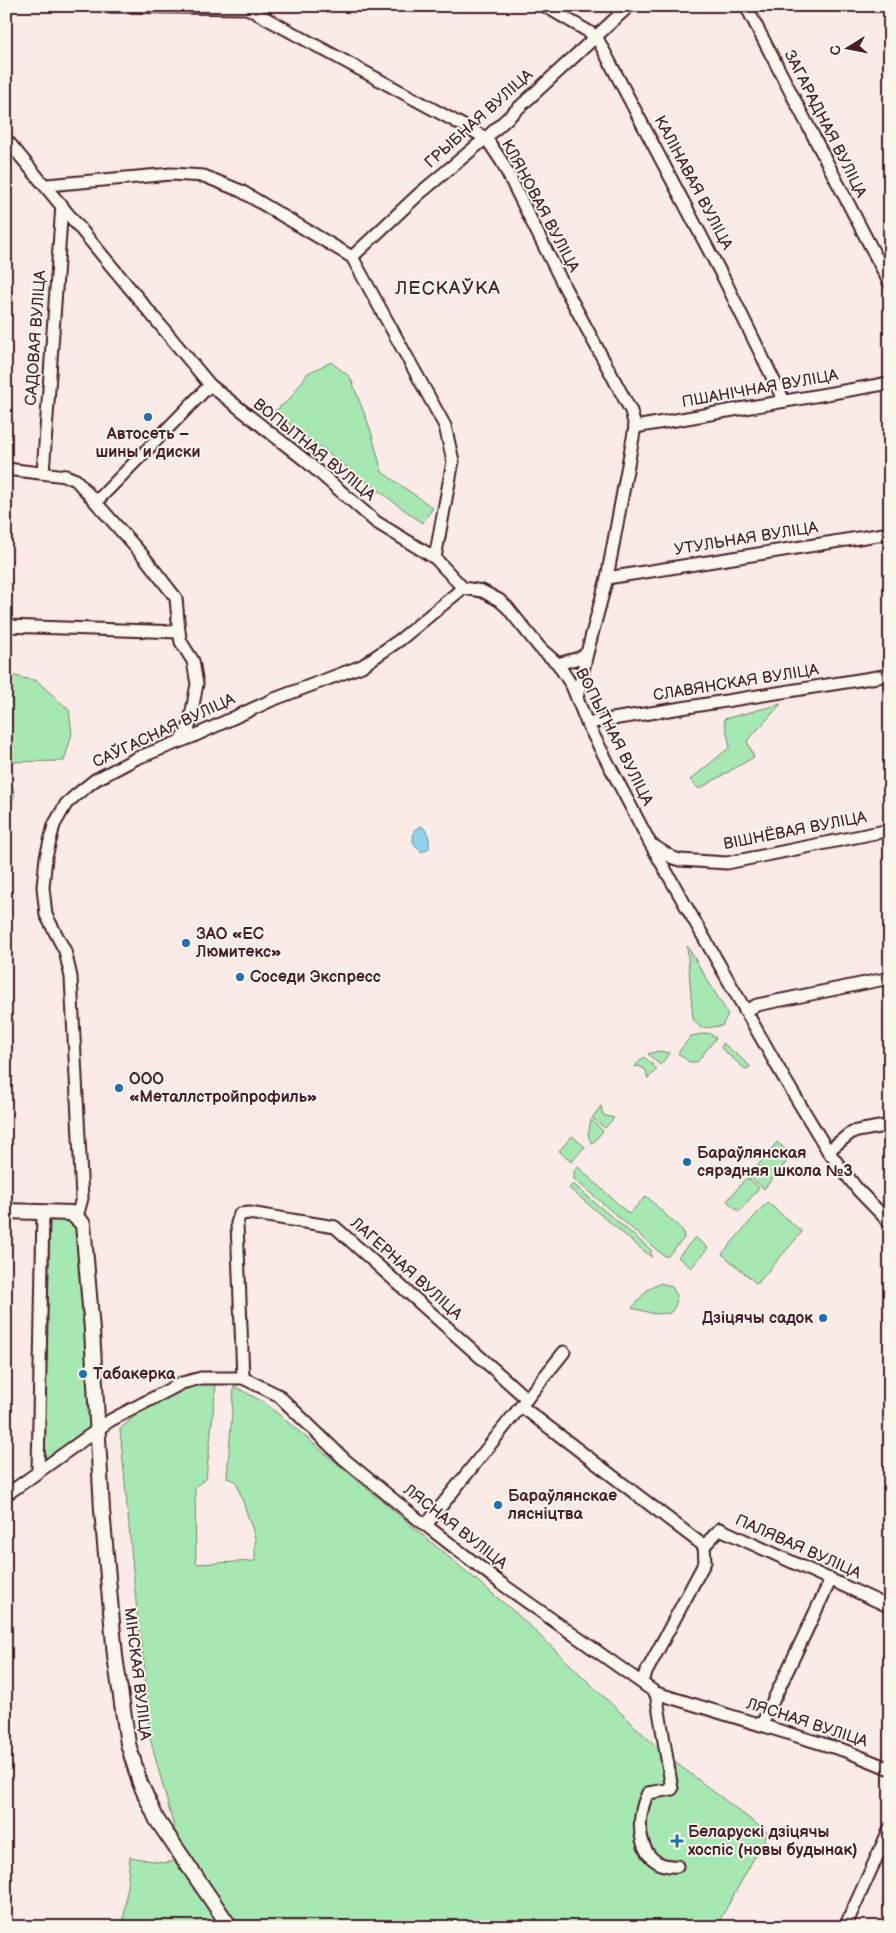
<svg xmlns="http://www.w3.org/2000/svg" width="896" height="1933" font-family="'Balsamiq Sans',sans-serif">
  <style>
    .green { fill: #a6e8b2; stroke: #78846e }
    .water { fill: #8dd3ee; stroke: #728ba0 }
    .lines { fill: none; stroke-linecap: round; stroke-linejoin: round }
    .minor-casing { stroke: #4a1f2b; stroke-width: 15 }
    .major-casing { stroke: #4a1f2b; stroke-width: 18 }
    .minor { stroke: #fbf7ec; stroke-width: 11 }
    .major { stroke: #fbf7ec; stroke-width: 14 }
    .poi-dot { fill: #1f6fb2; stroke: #fbf7ec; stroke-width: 2 }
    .labels { text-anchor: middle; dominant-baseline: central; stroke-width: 4; stroke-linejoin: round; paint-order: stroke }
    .street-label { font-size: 16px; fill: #4a1f2b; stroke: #fbf7ec }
    .poi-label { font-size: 16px; font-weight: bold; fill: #4a1f2b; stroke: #fbf7ec; text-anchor: start }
    .quarter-label { font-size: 19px; letter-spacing: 1px; fill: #4a1f2b; stroke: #fbf7ec }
  </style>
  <rect width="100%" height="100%" fill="#faebe7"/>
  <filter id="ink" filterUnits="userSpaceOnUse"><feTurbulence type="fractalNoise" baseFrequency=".02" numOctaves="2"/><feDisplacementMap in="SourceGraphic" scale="10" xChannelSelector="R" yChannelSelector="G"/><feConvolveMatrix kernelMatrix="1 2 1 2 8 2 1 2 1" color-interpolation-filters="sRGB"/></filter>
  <g filter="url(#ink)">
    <g class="green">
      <path d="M331 362 350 377 370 428 382 472 433 508 422 523 273 412 289 400 308 373Z"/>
      <path d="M6 674 37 681 69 710 72 734 64 761 6 762Z"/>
      <path d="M781 704 747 741 754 757 699 789 690 780 730 747 724 719Z"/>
      <path d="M687 946 728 1014 722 1026 701 1028 693 1019Z"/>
      <path d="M709 1033 716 1038 697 1062H689L678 1053 691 1036Z"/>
      <path d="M723 1043 750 1066 749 1068 745 1069 721 1048Z"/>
      <path d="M659 1051 670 1053 660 1065 648 1054Z"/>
      <path d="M644 1057 657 1069 648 1079 646 1070 639 1066 634 1067Z"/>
      <path d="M601 1106 603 1115 614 1118 605 1128 592 1118Z"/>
      <path d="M591 1120 603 1131 592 1144 588 1135Z"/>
      <path d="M572 1136 585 1147 571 1162 559 1151Z"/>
      <path d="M777 1142 792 1155 764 1189 749 1176Z"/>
      <path d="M578 1167 629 1214 646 1196 683 1231 684 1238 668 1256H664L574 1179V1171Z"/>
      <path d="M747 1177 759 1188 739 1212 727 1201Z"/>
      <path d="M573 1184 651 1250V1257L569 1188Z"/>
      <path d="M767 1202 802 1232 757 1284 722 1254Z"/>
      <path d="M50 1215 76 1223 82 1236 90 1427 41 1464 47 1354Z"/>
      <path d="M695 1237 708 1248 691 1268 678 1257Z"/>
      <path d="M661 1283 672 1287C679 1296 678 1305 670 1313L655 1314 632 1308 647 1290Z"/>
      <path d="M193 1382 216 1385 206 1479 195 1486 196 1564 255 1561V1537L236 1481 227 1478 234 1386 265 1403 518 1615 663 1753 768 1833 716 1927H235L175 1831 149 1734 145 1669 138 1624 120 1429 151 1402Z"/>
      <path d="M130 1857 164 1863 176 1861 222 1927H123Z"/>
    </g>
    <g class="water">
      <path d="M6 775C13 784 17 793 12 803L6 805Z"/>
      <path d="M421 826C428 830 430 840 429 848L425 851H420L413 842 414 830Z"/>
    </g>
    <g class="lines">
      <defs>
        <g id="minor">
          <path d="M103 6 247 8 486 138 502 162 565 288 631 411 635 427 607 578 587 653 579 658 558 664"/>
          <path d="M545 6 596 36 725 281 784 401"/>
          <path d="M746 6 890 284"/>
          <path d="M6 139 210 385 306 461 376 522 435 558 463 588 482 591 499 600 507 607 540 648 558 664 572 686 587 723 650 843 784 1078 828 1151 858 1190 890 1223"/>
          <path d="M47 185 171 174 204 176 241 191 352 257 445 426 453 461 435 558"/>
          <path d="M352 257 419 194 486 138 629 6"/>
          <path d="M635 427 890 383"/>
          <path d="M6 469 66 476 76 480 145 558 176 598 179 632 181 642 193 661 197 684 189 727 180 740"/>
          <path d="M43 473 62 205"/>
          <path d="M96 502 210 385"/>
          <path d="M607 578 890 533"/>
          <path d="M6 626 179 632"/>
          <path d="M577 698 587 653"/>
          <path d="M587 723 890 675"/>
          <path d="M654 846 673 858 680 860 727 863 890 830"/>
          <path d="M745 1011 757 1005 890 978"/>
          <path d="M828 1151 852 1132 890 1125"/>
          <path d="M77 1217 82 1198 71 977 65 951 46 915 43 887 46 857 54 825 66 804 76 795 95 780 137 758 194 736 272 700 362 666 401 639 463 588"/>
          <path d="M243 1378 237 1223 240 1214 249 1213 335 1227 527 1399"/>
          <path d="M521 1406 704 1546"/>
          <path d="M38 1471 43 1212"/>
          <path d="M6 1495 111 1420 182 1383 201 1378H243L278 1395 344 1459 406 1510 502 1584 656 1693 846 1751 890 1769"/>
          <path d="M426 1525 564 1352"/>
          <path d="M641 1682 705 1562 704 1546 720 1529 890 1607"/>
          <path d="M656 1693 672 1789 648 1793C634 1820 637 1869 677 1866"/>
          <path d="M762 1724 831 1579"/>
          <path d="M845 1927 890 1828"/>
        </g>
        <path id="major" d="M6 1211 71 1213 83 1224 92 1330 102 1510 115 1656 128 1744 140 1783 157 1820 230 1927"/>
      </defs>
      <use href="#minor" class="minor-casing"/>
      <use href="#major" class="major-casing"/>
      <use href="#minor" class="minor"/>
      <use href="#major" class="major"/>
    </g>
  </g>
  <g class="poi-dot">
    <circle cx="148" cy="417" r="5"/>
    <circle cx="186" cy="943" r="5"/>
    <circle cx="240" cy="977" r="5"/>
    <circle cx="119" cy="1088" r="5"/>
    <circle cx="687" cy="1162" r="5"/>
    <circle cx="823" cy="1318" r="5"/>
    <circle cx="83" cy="1374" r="5"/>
    <circle cx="498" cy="1505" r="5"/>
    <path d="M674.5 1833.5h5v5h5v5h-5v5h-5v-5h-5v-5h5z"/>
  </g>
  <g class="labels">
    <g class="street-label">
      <text transform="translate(479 119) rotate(-42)">ГРЫБНАЯ ВУЛІЦА</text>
      <text transform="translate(825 124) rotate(63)">ЗАГАРАДНАЯ ВУЛІЦА</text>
      <text transform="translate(693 183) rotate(62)">КАЛІНАВАЯ ВУЛІЦА</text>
      <text transform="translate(540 206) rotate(62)">КЛЯНОВАЯ ВУЛІЦА</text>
      <text transform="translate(36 338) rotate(-86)">САДОВАЯ ВУЛІЦА</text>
      <text transform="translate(760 389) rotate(-10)">ПШАНІЧНАЯ ВУЛІЦА</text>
      <text transform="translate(314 450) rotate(39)">ВОПЫТНАЯ ВУЛІЦА</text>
      <text transform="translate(746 539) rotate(-9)">УТУЛЬНАЯ ВУЛІЦА</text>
      <text transform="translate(736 683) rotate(-9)">СЛАВЯНСКАЯ ВУЛІЦА</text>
      <text transform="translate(164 731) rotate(-25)">САЎГАСНАЯ ВУЛІЦА</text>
      <text transform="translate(614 737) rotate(63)">ВОПЫТНАЯ ВУЛІЦА</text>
      <text transform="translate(795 831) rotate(-11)">ВІШНЁВАЯ ВУЛІЦА</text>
      <text transform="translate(406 1269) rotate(42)">ЛАГЕРНАЯ ВУЛІЦА</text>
      <text transform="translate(455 1527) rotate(38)">ЛЯСНАЯ ВУЛІЦА</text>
      <text transform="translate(798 1547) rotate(24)">ПАЛЯВАЯ ВУЛІЦА</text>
      <text transform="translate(137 1674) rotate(83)">МІНСКАЯ ВУЛІЦА</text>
      <text transform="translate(807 1723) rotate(18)">ЛЯСНАЯ ВУЛІЦА</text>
    </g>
    <g class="poi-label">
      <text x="148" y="434" text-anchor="middle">Автосеть –<tspan x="148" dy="18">шины и диски</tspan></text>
      <text x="196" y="934">ЗАО «ЕС<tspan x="196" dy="18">Люмитекс»</tspan></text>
      <text x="250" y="977">Соседи Экспресс</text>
      <text x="129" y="1079">ООО<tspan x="129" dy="18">«Металлстройпрофиль»</tspan></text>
      <text x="697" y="1153">Бараўлянская<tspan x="697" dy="18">сярэдняя школа №3</tspan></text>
      <text x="813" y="1318" text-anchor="end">Дзіцячы садок</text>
      <text x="93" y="1374">Табакерка</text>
      <text x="508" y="1496">Бараўлянскае<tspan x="508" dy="18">лясніцтва</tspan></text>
      <text x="688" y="1832">Беларускі дзіцячы<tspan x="688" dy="18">хоспіс (новы будынак)</tspan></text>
    </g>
    <g class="quarter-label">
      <text x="448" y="288">ЛЕСКАЎКА</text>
    </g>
  </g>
  <rect width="896" height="1933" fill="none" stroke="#fbf7ec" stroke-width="25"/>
  <rect x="12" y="12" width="871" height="1908" fill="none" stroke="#4a1f2b" stroke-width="2" filter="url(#ink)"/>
  <g transform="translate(848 48) rotate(260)" stroke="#fbf7ec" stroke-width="4" paint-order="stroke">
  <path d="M0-4L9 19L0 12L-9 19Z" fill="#4a1f2b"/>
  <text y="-8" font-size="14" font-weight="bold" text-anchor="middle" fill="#4a1f2b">С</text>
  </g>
</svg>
